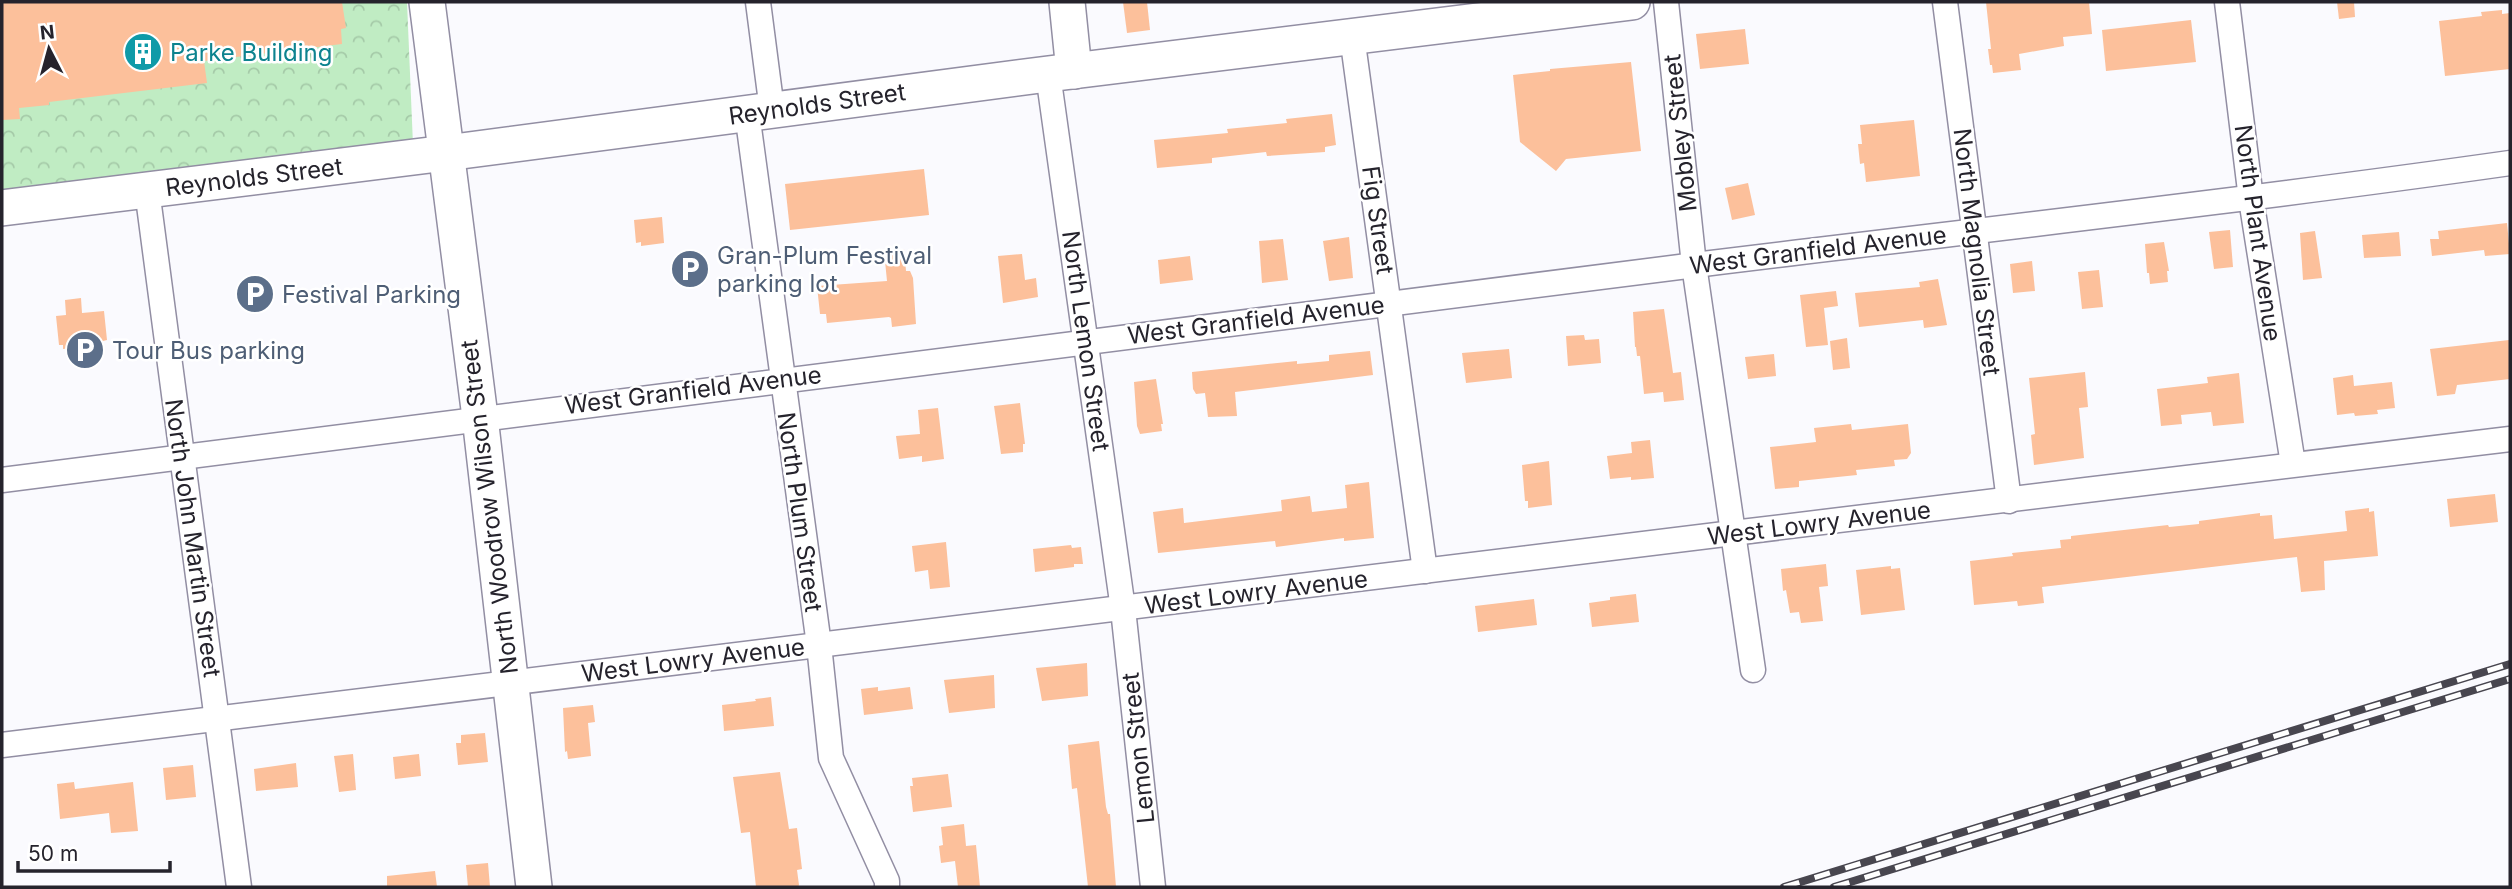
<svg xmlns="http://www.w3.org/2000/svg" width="2512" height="889" font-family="Inter,sans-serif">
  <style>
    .forest { fill: url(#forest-crowns) }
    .building { fill: #fcc09b }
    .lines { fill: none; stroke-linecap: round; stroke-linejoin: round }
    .street-casing { stroke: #928ea3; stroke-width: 27 }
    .secondary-casing { stroke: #928ea3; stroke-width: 38 }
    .street { stroke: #fff; stroke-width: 24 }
    .secondary { stroke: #fff; stroke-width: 35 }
    .rail-casing { stroke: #48464f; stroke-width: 8 }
    .rail { stroke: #fff; stroke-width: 5; stroke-dasharray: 16; stroke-linecap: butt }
    .labels { text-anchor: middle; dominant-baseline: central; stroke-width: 5; stroke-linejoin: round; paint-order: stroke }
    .culture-label { font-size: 24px; fill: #0d838f; stroke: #fff; text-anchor: start }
    .street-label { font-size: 24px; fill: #25232c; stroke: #fff }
    .service-label { font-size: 24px; fill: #4e5e75; stroke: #fff; text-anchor: start }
  </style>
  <defs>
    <pattern id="forest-crowns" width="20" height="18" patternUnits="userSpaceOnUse" patternTransform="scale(1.75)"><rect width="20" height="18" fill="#c0ecc3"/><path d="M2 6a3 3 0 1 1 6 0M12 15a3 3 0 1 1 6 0" fill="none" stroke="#a5caa8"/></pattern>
  </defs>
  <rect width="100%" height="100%" fill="#fafafe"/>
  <path class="forest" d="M14 2H407L413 145 2 195V3Z"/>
  <g class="building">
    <path d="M2 2H342L346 28 341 29 342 44 204 61 207 83 49 102V105L19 108 20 119 2 120Z"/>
    <path d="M1123 2H1147L1150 30 1127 33Z"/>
    <path d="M1986 2H2089L2092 34 2063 37 2064 46 2019 54 2021 70 1993 73 1992 65H1990L1988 49H1991Z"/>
    <path d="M2337 2H2354L2355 17 2339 19Z"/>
    <path d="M2502 10V14L2510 13V69L2445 76 2439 21 2482 16 2481 12Z"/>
    <path d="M2191 20 2196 62 2106 71 2102 30Z"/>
    <path d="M1745 29 1749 64 1700 69 1696 34Z"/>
    <path d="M1631 62 1641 151 1566 159 1556 171 1520 142 1513 75 1550 71V69Z"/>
    <path d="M1332 114 1336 145 1325 147V152L1267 156 1266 152 1212 158V163L1157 168 1154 140 1228 133 1227 129 1287 123 1286 119Z"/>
    <path d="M1914 120 1920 176 1866 182 1864 163 1860 164 1858 144H1862L1860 125Z"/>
    <path d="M924 169 929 215 790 230 785 184Z"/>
    <path d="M1748 183 1755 215 1732 220 1725 188Z"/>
    <path d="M662 217 664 243 641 246V242L636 243 634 220Z"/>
    <path d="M2507 223 2510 254 2485 256 2484 250 2432 256 2430 239H2439L2438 231Z"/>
    <path d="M2230 230 2233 267 2214 269 2209 232Z"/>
    <path d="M2315 231 2322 278 2303 280 2300 233Z"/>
    <path d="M2399 232 2401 256 2364 258 2362 235Z"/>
    <path d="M1349 237 1353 278 1329 281 1323 241Z"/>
    <path d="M1283 239 1288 280 1262 283 1259 241Z"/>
    <path d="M2164 242 2169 271H2167L2168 282 2150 284 2149 273H2147L2145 244Z"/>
    <path d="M904 249 906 271H910L913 278 916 324 892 327 891 318 889 317 827 323 826 314H820L817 286 887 281 884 251Z"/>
    <path d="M1022 254 1025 280 1036 278 1038 297 1003 303 998 256Z"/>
    <path d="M1190 256 1193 280 1160 284 1158 260Z"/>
    <path d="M2032 261 2035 291 2013 293 2010 264Z"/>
    <path d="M2099 270 2103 307 2082 309 2078 272Z"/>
    <path d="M1938 279 1947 325 1924 328 1923 320 1859 327 1855 293 1920 287 1919 282Z"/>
    <path d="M1836 291 1838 306 1824 308 1828 345 1806 347 1800 295Z"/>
    <path d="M81 298 82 313 104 311 107 340 103 341V344L63 349V345H59L56 316 66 315 65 300Z"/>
    <path d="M1664 309 1673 373 1681 372 1684 400 1664 402 1663 392 1644 394 1640 356H1637L1636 347H1635L1633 312Z"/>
    <path d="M1584 335 1585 340 1599 339 1601 363 1568 366 1566 336Z"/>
    <path d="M1847 338 1850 368 1833 370 1830 341Z"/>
    <path d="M2509 340 2510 379 2457 385 2455 394 2437 396 2430 349Z"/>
    <path d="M1509 349 1512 378 1466 383 1462 353Z"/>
    <path d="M1370 351 1373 375 1235 392 1237 416 1208 417 1205 393 1196 394 1193 389 1192 372 1297 361V364L1329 361V355Z"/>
    <path d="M1774 354 1776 376 1748 379 1745 357Z"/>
    <path d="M2085 372 2088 407 2079 408 2084 458 2034 465 2031 435 2035 434 2029 378Z"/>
    <path d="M2239 373 2244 423 2213 426 2211 412 2181 415 2182 424 2161 426 2157 389 2208 383 2207 377Z"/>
    <path d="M2353 375 2354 386 2392 382 2395 408 2377 410 2378 414 2355 416 2354 413 2337 415 2333 378Z"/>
    <path d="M1156 379 1163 424H1161L1162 431 1140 434 1137 426 1134 382Z"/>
    <path d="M1020 403 1025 444H1023V452L1001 454 994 406Z"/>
    <path d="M938 408 944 459 922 462V456L899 459 896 436 920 434 918 410Z"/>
    <path d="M1851 424 1852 430 1908 424 1911 453 1907 459 1894 460 1895 466 1856 470 1857 475 1799 481V487L1775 489 1770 447 1816 442 1814 428Z"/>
    <path d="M1650 440 1654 478 1631 480V477L1610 479 1607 456 1632 453 1631 442Z"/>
    <path d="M1549 461 1552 505 1528 508V501H1525L1522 465Z"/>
    <path d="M1369 482 1374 538 1344 541V538L1276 547 1275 541 1158 553 1153 512 1183 508 1184 523 1282 511 1281 500 1310 496 1312 512 1347 508 1345 485Z"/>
    <path d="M2495 494 2498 522 2450 527 2447 499Z"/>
    <path d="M2369 508V512L2374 511 2378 556 2324 561 2325 590 2301 592 2297 557 2042 587 2044 603 2018 606 2017 601 1974 605 1970 561 2013 556 2012 553 2061 548 2060 540 2071 539V536L2168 525 2169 527 2199 524V521L2260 513V516L2272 515 2274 539 2347 531 2345 511Z"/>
    <path d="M946 542 950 587 930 589 928 570 915 572 912 546Z"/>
    <path d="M1071 545 1072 548 1081 547 1083 564H1074V567L1035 572 1033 549Z"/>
    <path d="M1826 564 1828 586 1819 587 1823 621 1801 623 1799 612 1790 613 1786 590 1783 591 1781 569Z"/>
    <path d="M1891 566V569L1900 568 1905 610 1861 615 1856 570Z"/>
    <path d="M1636 594 1639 622 1592 627 1589 603 1610 600V597Z"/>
    <path d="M1534 599 1537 625 1478 632 1475 606Z"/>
    <path d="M1087 663 1088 696 1042 701 1036 668Z"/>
    <path d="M994 675 995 708 949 713 944 680Z"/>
    <path d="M878 687V691L910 687 913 709 864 715 861 689Z"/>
    <path d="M771 697 774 726 724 731 722 705 756 701 755 699Z"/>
    <path d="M593 705 595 722 588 723 591 756 568 759 567 751 565 752 563 708Z"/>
    <path d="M485 733 488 762 458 765 456 743H461V735Z"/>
    <path d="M1099 741 1106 807 1108 814H1110L1116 887H1088L1077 788 1072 789 1068 745Z"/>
    <path d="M353 754 356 790 339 792 334 756Z"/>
    <path d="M419 754 421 776 395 779 393 757Z"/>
    <path d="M296 763 298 787 256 791 254 769Z"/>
    <path d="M193 765 196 797 166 800 163 768Z"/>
    <path d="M780 772 789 829 797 828 802 869 797 870 799 885 798 887H756L750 832 741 833 733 777Z"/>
    <path d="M948 774 952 807 913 812 910 786H913L912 778Z"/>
    <path d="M74 782 75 789 133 782 138 831 111 833 109 813 60 819 57 784Z"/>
    <path d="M964 824 966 846 976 845 980 887H958L955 861 941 863 939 846 943 845 941 827Z"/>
    <path d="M488 863 490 887H468L466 865Z"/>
    <path d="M435 871 437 887H387V876Z"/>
  </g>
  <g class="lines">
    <defs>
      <g id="street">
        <path d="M758 2 772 110"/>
        <path d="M1666 2 1694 265 1753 670"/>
        <path d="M1945 2 2009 501"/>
        <path d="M2227 2 2251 199 2293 464"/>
        <path d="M1352 36 1425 571"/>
        <path d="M1048 74 1123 609 1153 887"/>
        <path d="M747 113 819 645 831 758 887 881V887"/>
        <path d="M147 190 239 887"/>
        <path d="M2 480C569 405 1136 334 1703 264 1972 231 2242 201 2510 163"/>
        <path d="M2 745 1733 533C1992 503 2251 468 2510 439"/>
      </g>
      <g id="secondary">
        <path d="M427 2 480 417 534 887"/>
        <path d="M1067 2 1074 71"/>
        <path d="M2 208 446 153 1048 74 1632 2"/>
      </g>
    </defs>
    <use href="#street" class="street-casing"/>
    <use href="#secondary" class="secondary-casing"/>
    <use href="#street" class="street"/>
    <use href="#secondary" class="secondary"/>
    <defs>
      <g id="rail">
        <path d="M1784 887 2510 664"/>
        <path d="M1834 887 2510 679"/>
      </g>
    </defs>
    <use href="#rail" class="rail-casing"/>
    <use href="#rail" class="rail"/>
  </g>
  <defs>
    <symbol id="building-disc" viewBox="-11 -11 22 22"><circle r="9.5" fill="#0f9aa8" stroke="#fff"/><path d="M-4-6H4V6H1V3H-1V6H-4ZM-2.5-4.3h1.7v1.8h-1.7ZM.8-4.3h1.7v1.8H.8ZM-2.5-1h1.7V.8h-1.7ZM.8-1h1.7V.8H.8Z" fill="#fff"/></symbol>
    <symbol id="parking-disc" viewBox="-11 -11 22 22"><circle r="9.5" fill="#5c6f8a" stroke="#fff"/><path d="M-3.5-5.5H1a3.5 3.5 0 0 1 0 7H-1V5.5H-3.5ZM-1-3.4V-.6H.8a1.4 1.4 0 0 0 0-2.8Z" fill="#fff"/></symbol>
  </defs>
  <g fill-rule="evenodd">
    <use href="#building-disc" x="121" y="30" width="44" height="44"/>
    <use href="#parking-disc" x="668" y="247" width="44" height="44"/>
    <use href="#parking-disc" x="233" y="272" width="44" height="44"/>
    <use href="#parking-disc" x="63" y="328" width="44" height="44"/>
  </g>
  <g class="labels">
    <g class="culture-label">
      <text x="170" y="52">Parke Building</text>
    </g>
    <g class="street-label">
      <text transform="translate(817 104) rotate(-8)">Reynolds Street</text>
      <text transform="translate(1680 133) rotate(-96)">Mobley Street</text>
      <text transform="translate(254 177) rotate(-7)">Reynolds Street</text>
      <text transform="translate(1378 220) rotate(82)">Fig Street</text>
      <text transform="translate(2258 233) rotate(82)">North Plant Avenue</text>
      <text transform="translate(1818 250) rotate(-7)">West Granfield Avenue</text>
      <text transform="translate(1977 252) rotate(83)">North Magnolia Street</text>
      <text transform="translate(1256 320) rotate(-7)">West Granfield Avenue</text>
      <text transform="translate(1086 341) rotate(82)">North Lemon Street</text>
      <text transform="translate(693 390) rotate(-7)">West Granfield Avenue</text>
      <text transform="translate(489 507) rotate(-97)">North Woodrow Wilson Street</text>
      <text transform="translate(800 512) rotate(82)">North Plum Street</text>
      <text transform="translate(1819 523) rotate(-7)">West Lowry Avenue</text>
      <text transform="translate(193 538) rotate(82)">North John Martin Street</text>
      <text transform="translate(1256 592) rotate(-7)">West Lowry Avenue</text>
      <text transform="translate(693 660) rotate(-7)">West Lowry Avenue</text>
      <text transform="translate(1138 748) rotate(-96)">Lemon Street</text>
    </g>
    <g class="service-label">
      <text x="717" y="255">Gran-Plum Festival<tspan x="717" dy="28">parking lot</tspan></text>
      <text x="282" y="294">Festival Parking</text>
      <text x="112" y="350">Tour Bus parking</text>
    </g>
  </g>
  <rect width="2512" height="889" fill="none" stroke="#25232c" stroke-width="7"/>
  <g transform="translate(49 49) rotate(354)" stroke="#ffffff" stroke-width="5" paint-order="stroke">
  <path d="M0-5L12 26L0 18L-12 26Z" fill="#25232c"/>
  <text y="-10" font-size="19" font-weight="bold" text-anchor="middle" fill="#25232c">N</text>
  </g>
  <path d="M18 861v10h152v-10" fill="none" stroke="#25232c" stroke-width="3.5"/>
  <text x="28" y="861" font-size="21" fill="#25232c" stroke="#ffffff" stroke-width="5" paint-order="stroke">50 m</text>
</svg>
